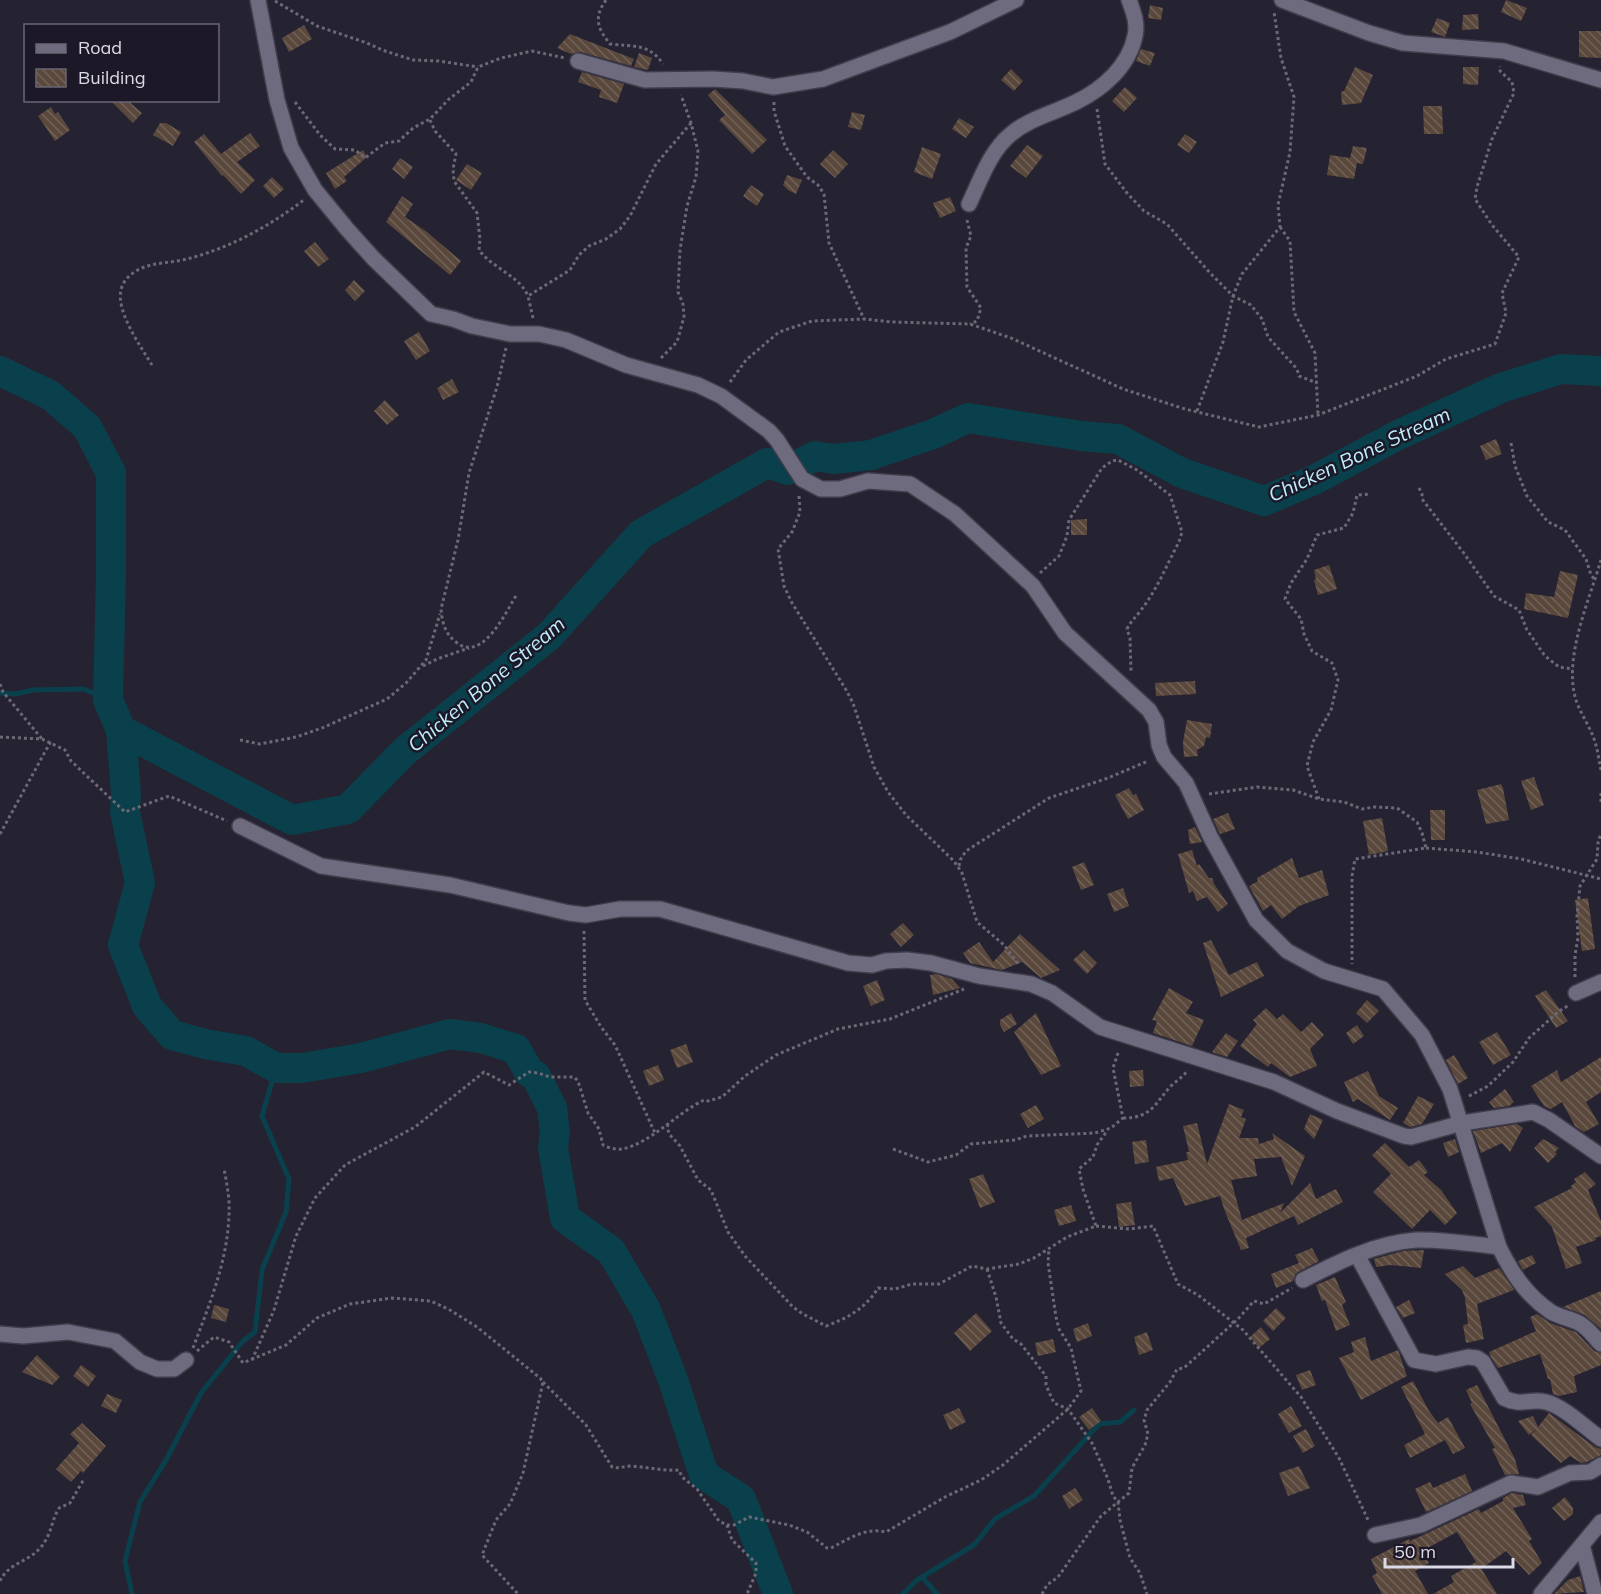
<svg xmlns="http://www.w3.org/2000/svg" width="1601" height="1594" font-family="Mulish,sans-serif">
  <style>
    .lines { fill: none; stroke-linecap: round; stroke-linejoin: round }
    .stream { stroke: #0a404b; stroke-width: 5 }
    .river { stroke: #0a404b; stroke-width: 30 }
    .building { fill: url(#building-back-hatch) }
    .minor-casing { stroke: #3f3d4b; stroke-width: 18 }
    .tertiary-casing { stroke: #3f3d4b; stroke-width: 18 }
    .path { stroke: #6c6977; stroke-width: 3; stroke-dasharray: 3 3; stroke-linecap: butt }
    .minor { stroke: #6f6b7f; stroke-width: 15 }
    .tertiary { stroke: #6f6b7f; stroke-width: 15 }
    .labels { text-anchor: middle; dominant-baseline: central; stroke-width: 5; stroke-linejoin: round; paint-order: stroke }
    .water-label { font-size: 20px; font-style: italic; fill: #beeefa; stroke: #1c1828 }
  </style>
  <defs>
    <pattern id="building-back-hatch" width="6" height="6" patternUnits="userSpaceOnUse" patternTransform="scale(1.5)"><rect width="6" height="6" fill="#5a483c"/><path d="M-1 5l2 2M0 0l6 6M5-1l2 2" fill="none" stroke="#716258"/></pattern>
  </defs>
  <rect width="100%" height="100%" fill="#252232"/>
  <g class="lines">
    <g class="stream">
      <path d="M0 693 15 694 34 690 84 689 108 700"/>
      <path d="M922 1577 937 1594"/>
      <path d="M132 1594 125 1561 140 1502 166 1460 201 1393 243 1341 255 1332 262 1270 286 1212 289 1179 262 1116 276 1068"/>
      <path d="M903 1594 917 1580 974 1545 995 1519 1034 1496 1099 1424 1120 1422 1134 1410"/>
    </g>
    <g class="river">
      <path d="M0 371 50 395 87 427 111 473V575L108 700 121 730 292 820 348 809 406 750 549 636 641 534 767 463 788 470 815 456 834 459 871 455 933 434 968 418 1081 436 1118 439 1182 473 1264 501 1314 480 1396 436 1501 388 1561 369 1601 371"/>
      <path d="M121 730 126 794 125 812 140 883 123 945 147 1006 172 1035 205 1044 246 1051 276 1068H302L361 1058 450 1034 481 1038 516 1049 529 1072 536 1076 552 1108 555 1132 553 1148 565 1218 611 1251 646 1310 673 1380 704 1475 741 1499 778 1594"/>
    </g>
  </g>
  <g class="building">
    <path d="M1506 0 1527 8 1521 21 1501 12Z"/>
    <path d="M1150 5 1163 8 1161 20 1148 18Z"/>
    <path d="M1478 14 1479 29 1462 30 1463 15Z"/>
    <path d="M1437 18 1450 23 1445 37 1431 32Z"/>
    <path d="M304 25 312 39 289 52 282 38Z"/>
    <path d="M1579 31H1601V58L1579 57Z"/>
    <path d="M570 34 634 59 631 66 581 52 571 54 557 48Z"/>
    <path d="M1141 49 1155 53 1150 66 1136 61Z"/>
    <path d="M639 53 652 58 648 70 634 67Z"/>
    <path d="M1355 67 1373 75 1361 103 1342 105 1341 92 1344 91Z"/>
    <path d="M1463 67H1479L1478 85 1463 84Z"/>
    <path d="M1011 69 1023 81 1014 91 1001 80Z"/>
    <path d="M582 72 624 84 617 103 599 97 601 90 578 82Z"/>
    <path d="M1125 87 1137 98 1124 112 1112 101Z"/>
    <path d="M715 89 767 140 752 154 719 120 725 115 708 95Z"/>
    <path d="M110 100H127L142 113 133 123Z"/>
    <path d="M1423 106H1442L1443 134H1424Z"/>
    <path d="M51 107 55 114 58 112 70 130 55 141 38 116Z"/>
    <path d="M852 112 865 115 861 130 848 127Z"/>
    <path d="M959 118 974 127 966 138 952 129Z"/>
    <path d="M160 123H166L181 132 173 146 153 135Z"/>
    <path d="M250 133 260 146 237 162 255 180 241 194 223 175 222 176 194 142 204 134 221 154Z"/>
    <path d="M1185 134 1197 142 1189 153 1177 145Z"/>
    <path d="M1027 145 1043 156 1026 178 1010 166Z"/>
    <path d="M1353 146 1367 148 1363 164 1357 163 1354 179 1327 175 1330 155 1350 158Z"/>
    <path d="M922 147 941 154 932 179 914 172Z"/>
    <path d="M363 150 367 157 344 177 347 181 335 189 326 173Z"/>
    <path d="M833 150 848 164 835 178 820 164Z"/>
    <path d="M400 158 413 167 404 179 392 169Z"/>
    <path d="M467 164 482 173 471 190 456 180Z"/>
    <path d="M787 175 802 180 796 194 788 190 783 185Z"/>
    <path d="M272 177 284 189 274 198 263 186Z"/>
    <path d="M751 185 764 194 757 206 743 196Z"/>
    <path d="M402 196 413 204 405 217 427 232 461 261 450 275 386 222Z"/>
    <path d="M950 197 956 211 940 218 933 203Z"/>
    <path d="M315 242 329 259 318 267 304 251Z"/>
    <path d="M354 280 365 291 355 301 345 290Z"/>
    <path d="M419 332 430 351 416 360 404 341Z"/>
    <path d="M452 379 459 392 443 400 437 388Z"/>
    <path d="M385 400 399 415 387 425 374 411Z"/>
    <path d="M1496 439 1502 454 1486 460 1480 446Z"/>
    <path d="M1087 519V535H1071V520Z"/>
    <path d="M1329 565 1337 589 1318 595 1314 580 1316 579 1314 570Z"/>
    <path d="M1560 571 1578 575 1568 618 1524 609 1526 593 1554 597Z"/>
    <path d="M1195 681 1196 694 1156 696 1155 683Z"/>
    <path d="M1187 720 1212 724 1210 738 1206 737 1204 746 1197 750 1198 756 1184 757 1183 742Z"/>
    <path d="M1534 777 1544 805 1531 810 1521 781Z"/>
    <path d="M1501 784 1503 788 1509 820 1486 824 1477 790Z"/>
    <path d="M1129 788 1133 795 1136 794 1144 810 1128 819 1115 795Z"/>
    <path d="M1430 810H1445V840H1431Z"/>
    <path d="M1228 813 1235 829 1220 834 1213 819Z"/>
    <path d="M1382 818 1388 851 1369 855 1363 821Z"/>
    <path d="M1195 827 1202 842 1190 844 1188 830Z"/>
    <path d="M1192 850 1197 866 1199 864 1209 878H1212L1214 884 1228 904 1218 912 1207 897 1197 901 1193 891 1189 893 1178 854Z"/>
    <path d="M1292 858 1299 878 1322 870 1329 895 1299 906 1282 919 1271 905 1263 911 1249 886 1258 881 1257 878Z"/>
    <path d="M1084 862 1094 885 1081 890 1072 867Z"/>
    <path d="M1123 888 1129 906 1114 912 1107 894Z"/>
    <path d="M1588 898 1595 949 1582 951 1575 900Z"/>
    <path d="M903 923 914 935 901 947 890 934Z"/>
    <path d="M1020 934 1060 970 1041 978 1022 962 1002 970 970 963 963 953 979 942 993 962Z"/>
    <path d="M1211 940 1229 975 1257 962 1264 976 1221 997 1203 943Z"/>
    <path d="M1084 950 1097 963 1087 974 1073 960Z"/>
    <path d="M936 974 952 979 960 988 933 995 930 975Z"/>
    <path d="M877 980 885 1000 871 1006 863 986Z"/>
    <path d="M1169 988 1193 1002 1186 1013 1204 1020 1192 1046 1153 1033 1157 1021 1152 1020Z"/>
    <path d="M1546 990 1568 1021 1556 1028 1535 996Z"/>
    <path d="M1367 1000 1379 1011 1367 1023 1356 1013Z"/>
    <path d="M1266 1008 1277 1019 1283 1014 1301 1032 1312 1022 1324 1035 1310 1049 1317 1066 1290 1077 1271 1063 1268 1067 1240 1046 1257 1024 1253 1020Z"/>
    <path d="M1011 1013 1017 1024 1004 1032 1000 1025V1020Z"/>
    <path d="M1036 1013 1061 1066 1041 1075 1014 1032Z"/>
    <path d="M1357 1025 1364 1036 1353 1044 1346 1033Z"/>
    <path d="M1497 1032 1511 1055 1493 1065 1479 1042Z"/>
    <path d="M1226 1033 1238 1041 1227 1057 1212 1052Z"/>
    <path d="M686 1044 693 1062 677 1068 670 1050Z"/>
    <path d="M1454 1055 1468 1078 1458 1084 1446 1060Z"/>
    <path d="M1601 1057V1092L1586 1102 1599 1124 1584 1132 1575 1126 1562 1102 1551 1109 1544 1106 1531 1086 1557 1070 1561 1082Z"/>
    <path d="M658 1065 664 1080 649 1086 643 1071Z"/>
    <path d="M1143 1070 1144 1086 1130 1087 1129 1071Z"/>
    <path d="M1368 1071 1379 1096 1398 1108 1390 1120 1358 1099 1353 1102 1344 1082Z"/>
    <path d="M1505 1089 1514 1102 1509 1106 1494 1108 1489 1102Z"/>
    <path d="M1418 1096 1434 1104 1422 1124 1410 1127 1403 1123Z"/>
    <path d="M1229 1104 1244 1110 1241 1117 1246 1119 1239 1138H1258L1259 1144 1274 1139 1272 1133 1305 1156 1292 1186 1281 1157 1254 1159 1257 1176 1231 1180 1242 1220 1284 1203 1280 1213 1310 1183 1316 1199 1336 1189 1343 1202 1298 1225 1294 1216 1246 1238 1249 1248 1241 1250 1224 1209 1220 1196 1185 1206 1173 1178 1159 1181 1156 1167 1188 1160 1186 1152H1189L1183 1126 1197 1123 1207 1164Z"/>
    <path d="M1036 1105 1044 1119 1028 1128 1020 1114Z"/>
    <path d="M1310 1114 1323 1120 1314 1139 1304 1129Z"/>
    <path d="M1517 1124 1523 1128 1510 1152 1502 1143 1481 1153 1473 1131Z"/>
    <path d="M1455 1139 1459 1152 1448 1157 1443 1143Z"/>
    <path d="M1543 1139 1559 1148 1555 1152 1557 1154 1548 1163 1534 1148Z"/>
    <path d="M1146 1140 1149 1162 1135 1164 1132 1142Z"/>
    <path d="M1385 1143 1409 1167 1419 1160 1428 1172 1424 1175 1441 1190 1457 1213 1445 1225 1430 1210 1412 1229 1373 1192 1391 1174 1372 1155Z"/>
    <path d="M1585 1172 1596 1184 1588 1190 1601 1221V1236L1595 1238 1596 1240 1576 1247 1582 1263 1566 1269 1552 1227 1534 1207 1572 1188 1571 1186 1576 1182 1574 1179Z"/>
    <path d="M983 1174 995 1202 980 1208 969 1179Z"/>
    <path d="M1131 1202 1135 1225 1119 1227 1116 1204Z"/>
    <path d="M1071 1205 1076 1221 1059 1226 1054 1210Z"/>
    <path d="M1312 1248 1319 1261 1298 1272 1295 1275 1293 1281 1276 1288 1271 1274 1299 1263 1295 1255Z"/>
    <path d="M1424 1250 1421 1268 1391 1265 1376 1267 1374 1259 1403 1251Z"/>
    <path d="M1532 1255 1536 1263 1523 1270 1518 1261Z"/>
    <path d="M1463 1266 1475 1278 1499 1268 1514 1290 1477 1304 1484 1339 1466 1343 1463 1325 1468 1324 1465 1298 1462 1290 1445 1274Z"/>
    <path d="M1335 1277 1346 1302 1342 1305 1350 1325 1336 1331 1325 1300 1322 1301 1316 1285Z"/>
    <path d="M1601 1291V1329L1585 1315 1563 1307Z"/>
    <path d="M1409 1300 1415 1313 1403 1318 1396 1307Z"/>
    <path d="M214 1305 229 1309 226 1322 211 1318Z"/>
    <path d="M1276 1308 1286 1318 1273 1331 1263 1321Z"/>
    <path d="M976 1313 992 1331 970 1351 954 1333Z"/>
    <path d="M1537 1314 1550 1323 1576 1332 1594 1351 1601 1353V1365L1574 1376 1577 1392 1559 1396 1553 1394 1550 1379H1548L1540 1354 1498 1368 1491 1357 1489 1352 1536 1331 1530 1317Z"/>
    <path d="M1088 1323 1092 1336 1077 1342 1073 1329Z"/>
    <path d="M1261 1327 1270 1339 1259 1348 1250 1337Z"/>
    <path d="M1147 1332 1153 1350 1139 1355 1134 1337Z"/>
    <path d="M1365 1337 1371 1361 1398 1350 1407 1376 1361 1400 1339 1358 1354 1352 1351 1342Z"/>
    <path d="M1053 1339 1056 1352 1038 1356 1035 1343Z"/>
    <path d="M37 1355 60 1377 52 1385 22 1372Z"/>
    <path d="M81 1365 96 1376 88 1387 73 1376Z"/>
    <path d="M1310 1370 1316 1385 1302 1390 1296 1375Z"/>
    <path d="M1413 1381 1429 1411 1438 1423 1448 1417 1465 1448 1453 1454 1445 1440 1410 1458 1404 1445 1425 1434 1401 1387Z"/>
    <path d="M1477 1385 1515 1459 1519 1474 1505 1475 1492 1449 1495 1448 1470 1404 1472 1403 1466 1390Z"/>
    <path d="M107 1394 122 1400 116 1413 101 1406Z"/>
    <path d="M1291 1406 1302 1426 1289 1433 1278 1414Z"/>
    <path d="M959 1408 966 1422 950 1430 943 1415Z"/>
    <path d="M1092 1408 1101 1421 1089 1430 1079 1417Z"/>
    <path d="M1549 1413 1595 1447 1601 1449V1455L1587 1462 1581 1463 1570 1456 1561 1463 1531 1435 1536 1429 1529 1435 1518 1421 1533 1416 1538 1427Z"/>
    <path d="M82 1423 106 1446 83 1473 81 1471 71 1482 56 1469 79 1443 70 1434Z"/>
    <path d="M1306 1429 1315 1446 1303 1453 1293 1436Z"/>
    <path d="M1299 1466 1310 1488 1288 1496 1279 1473Z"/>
    <path d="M1465 1474 1472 1491 1426 1512 1415 1489 1430 1482 1433 1488Z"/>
    <path d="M1075 1488 1083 1500 1069 1509 1062 1496Z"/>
    <path d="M1512 1493 1523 1495 1526 1505 1513 1508 1532 1539 1529 1541 1542 1563 1529 1575 1506 1551 1481 1569 1479 1565 1497 1594H1433L1454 1582 1451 1576 1476 1562 1457 1532 1422 1551 1429 1563 1415 1571 1428 1594H1382L1372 1576 1377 1573 1371 1559 1409 1539 1410 1541 1479 1509 1481 1513 1503 1501V1498Z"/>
    <path d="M1565 1497 1573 1508V1514L1564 1521 1552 1508Z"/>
    <path d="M1580 1576 1584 1592 1554 1594 1568 1580Z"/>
  </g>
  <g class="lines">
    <defs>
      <g id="minor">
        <path d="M258 0 277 100 291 148 315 190 347 229 373 258 431 314 453 319 472 326 510 334H539L566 340 626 365 698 385 721 396 769 431 777 440 802 479 821 489H840L868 481 910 484 955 514 1033 586 1065 633 1149 710 1156 722 1159 745 1164 757 1186 783 1210 836 1256 920 1287 951 1324 971 1383 989 1422 1035 1450 1089 1499 1247C1512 1273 1526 1295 1551 1312 1560 1317 1568 1318 1577 1322 1587 1326 1594 1337 1601 1344"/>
        <path d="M1282 0 1369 33 1403 43 1504 51 1601 80"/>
        <path d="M578 61 645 80 713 79 743 81 773 87 823 79 950 32 1016 0"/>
        <path d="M969 204C980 181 990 151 1011 134 1030 118 1054 113 1076 102 1103 89 1129 66 1135 36 1138 23 1133 11 1129 0"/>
        <path d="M240 826 321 866 450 885 569 913 586 915 620 909H660L848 963 872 965 886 961 907 960 931 963 979 976 1031 984 1052 993 1100 1027 1274 1082 1337 1111 1404 1136 1411 1137 1462 1123 1533 1112 1549 1120 1601 1156"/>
        <path d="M1576 993 1601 982"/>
        <path d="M1357 1255 1414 1360 1436 1364 1468 1357 1477 1358 1483 1362 1504 1398C1521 1407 1530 1398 1546 1402 1563 1406 1586 1428 1601 1439"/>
        <path d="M1303 1280C1338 1262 1376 1243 1416 1240 1443 1239 1472 1244 1499 1247"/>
        <path d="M0 1334 23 1336 68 1332 115 1341 140 1362 157 1369H174L186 1360"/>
        <path d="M1375 1535 1421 1525 1511 1483 1538 1487 1570 1473 1590 1472 1601 1465"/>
        <path d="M1582 1545 1595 1594"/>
      </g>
      <path id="tertiary" d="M1541 1594 1601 1522"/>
    </defs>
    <use href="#minor" class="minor-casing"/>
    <use href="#tertiary" class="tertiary-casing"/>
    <g class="path">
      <path d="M606 0C593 18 598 29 610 44 633 47 649 43 663 64"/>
      <path d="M275 1 317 26 367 43 382 50 413 60 439 61 478 67"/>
      <path d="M295 102 320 135 335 149 355 150 365 158 385 143 399 141 413 128 430 119 449 99 471 82 478 67 501 58 532 51 565 58"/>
      <path d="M774 102V111L785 146 807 177 818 185 824 194 829 243 864 319"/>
      <path d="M1097 109 1105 164 1127 193 1144 211 1167 224 1211 274 1233 296 1251 305 1262 319 1268 337 1297 369 1299 376 1317 383"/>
      <path d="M430 120 435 131 456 154 453 169 454 181 477 213 480 239 479 250C493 269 519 275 528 296"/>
      <path d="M967 220 971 236 966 248 967 287 981 308 977 321 970 324"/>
      <path d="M1280 227 1290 241 1294 312 1315 353 1318 415"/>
      <path d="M533 318 528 296 570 270 579 255 589 246 606 239 620 229 630 216 656 164 691 123"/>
      <path d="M506 348 497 387 469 473 458 540 441 609C442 622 445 634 456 642 482 664 506 612 517 594"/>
      <path d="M661 358 677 342 684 317 683 304 678 292 680 250 687 206 696 177 698 151 691 123 681 95"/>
      <path d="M152 365C141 347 116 312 121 290 123 280 132 272 142 268 156 262 172 263 187 259 230 248 270 226 305 199"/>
      <path d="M730 382 746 360 779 332 812 321 864 319 892 322 970 324 1011 338 1123 389 1185 409 1259 427 1318 415 1417 376 1446 359 1495 344 1506 313 1502 293 1519 257 1492 225 1475 199 1477 187 1492 139 1514 93 1512 82 1500 71V66"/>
      <path d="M1197 411 1223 342 1233 296 1242 274 1280 227 1278 205 1290 152 1294 97 1281 58 1274 12"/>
      <path d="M1511 443 1515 466 1527 496 1548 522 1565 530 1586 559 1591 575 1595 580"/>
      <path d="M1419 488 1422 494V499L1463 552 1494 596 1519 610 1527 630 1545 656 1559 667 1573 669"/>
      <path d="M799 496 800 512 792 532 778 549 784 586 792 603 845 688 853 703 874 767 888 792 906 815 954 861 962 873 977 922 1004 945 1019 965"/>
      <path d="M1601 560C1589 601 1563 658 1576 700 1581 715 1591 728 1595 742 1598 751 1599 761 1601 770"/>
      <path d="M1040 573 1059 556 1067 536 1069 520 1102 468 1112 461 1118 460 1137 470 1170 495 1182 532 1179 542C1167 564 1157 590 1141 610 1136 617 1131 621 1127 629L1130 638 1131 671"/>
      <path d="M423 666 437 659 469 648"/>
      <path d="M0 684 3 692 42 739"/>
      <path d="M0 737 42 739 65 750 71 761 125 812 169 796 227 821"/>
      <path d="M240 740 260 744 296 737 322 728 387 699 406 683 426 660 440 614"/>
      <path d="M1601 793V804"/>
      <path d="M1209 794 1257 787 1293 790 1319 799 1344 802 1362 809 1374 807 1397 808 1417 822 1422 833 1426 848 1355 859 1352 876V964"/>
      <path d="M1319 799 1307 766 1313 742 1331 710 1338 680 1332 663 1312 651 1304 634 1301 619 1285 599 1291 583 1307 559 1317 535 1344 528 1353 513 1357 495 1370 494"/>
      <path d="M0 834 51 741"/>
      <path d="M1426 848 1477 852 1521 859 1601 879"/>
      <path d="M959 866 960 860 966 851 1049 798 1108 778 1148 761"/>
      <path d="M584 931 585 1000 601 1027 615 1045 655 1133"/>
      <path d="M1575 977V955L1578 938 1577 915 1580 886 1597 859 1598 843 1601 833"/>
      <path d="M1469 1096 1488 1086 1513 1062 1529 1038 1558 1012 1569 1005"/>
      <path d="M1123 1118C1151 1118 1154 1105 1170 1087 1176 1081 1183 1077 1188 1070"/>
      <path d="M668 1124 667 1128 670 1135 680 1146 698 1180 711 1190 728 1232 745 1256 793 1307 803 1314 826 1326C848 1318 866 1308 878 1288L895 1289 912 1284H939L972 1266 987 1269 1019 1264 1034 1258 1067 1237 1096 1226 1083 1189 1079 1169 1093 1157 1097 1145 1107 1131"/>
      <path d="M893 1149 928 1162 956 1155 971 1144 1015 1140 1027 1136 1095 1133 1111 1128 1123 1118 1113 1068 1119 1050"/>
      <path d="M1096 1226 1129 1229 1153 1226 1178 1284 1198 1295 1243 1330 1301 1397 1339 1458 1369 1522"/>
      <path d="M987 1269 996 1297 1001 1323 1013 1339 1021 1344 1046 1376V1385L1054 1403 1068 1409 1092 1443 1108 1479 1113 1496 1118 1502 1120 1520 1130 1558 1140 1573 1147 1594"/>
      <path d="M193 1348C211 1300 231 1253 229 1201 228 1190 226 1179 224 1169"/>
      <path d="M197 1351 214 1337 229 1342 243 1363 286 1345 317 1318 350 1304 392 1298 431 1301 450 1310 477 1327 540 1378 543 1382 523 1473 510 1504 496 1520 482 1555 518 1594"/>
      <path d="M252 1360 274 1310 296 1236 315 1198 345 1165 415 1127 484 1072 509 1085 529 1072 538 1073 550 1077H574L578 1081 588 1113 599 1129 603 1145C609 1148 616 1150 622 1149 651 1143 677 1113 704 1100L708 1101 722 1097 745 1076 776 1055 838 1029 890 1019 964 989"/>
      <path d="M543 1382 586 1425 612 1467C619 1469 624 1466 631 1466 647 1467 662 1471 679 1470L682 1477 697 1489 719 1521 727 1525H734L749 1517 789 1525 807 1532 827 1548H831C849 1539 865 1527 886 1532L945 1497 981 1480 1003 1465 1068 1409 1081 1391 1071 1348 1059 1329 1056 1317 1048 1263 1049 1249"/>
      <path d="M727 1525 732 1540 756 1563V1573L747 1594"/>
      <path d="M0 1581C8 1563 29 1562 41 1547 52 1534 51 1521 59 1508L70 1503 84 1479"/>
      <path d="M1042 1594 1047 1585 1058 1577 1101 1516 1129 1493 1132 1468 1145 1445 1148 1434 1144 1420 1147 1410 1170 1382 1177 1369 1184 1368 1238 1319 1254 1301 1264 1304 1292 1288"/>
    </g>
    <use href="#minor" class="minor"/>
    <use href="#tertiary" class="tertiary"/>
  </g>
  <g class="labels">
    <g class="water-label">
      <text transform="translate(1359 454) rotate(-25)">Chicken Bone Stream</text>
      <text transform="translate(486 684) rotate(-40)">Chicken Bone Stream</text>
    </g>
  </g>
  <rect x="24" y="24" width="195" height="78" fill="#1c1828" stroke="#696674" stroke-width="1.5"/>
  <rect x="36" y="44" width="30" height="9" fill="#6f6b7f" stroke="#696674" stroke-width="1.5"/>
  <text x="78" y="54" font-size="18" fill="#dcdae6">Road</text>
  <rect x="36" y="69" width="30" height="18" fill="url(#building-back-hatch)" stroke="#696674" stroke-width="1.5"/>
  <text x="78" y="84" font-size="18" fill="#dcdae6">Building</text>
  <path d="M1385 1558v9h128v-9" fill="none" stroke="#dcdae6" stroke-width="3"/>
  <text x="1394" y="1558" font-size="18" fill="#dcdae6" stroke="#1c1828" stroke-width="4.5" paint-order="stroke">50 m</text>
</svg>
